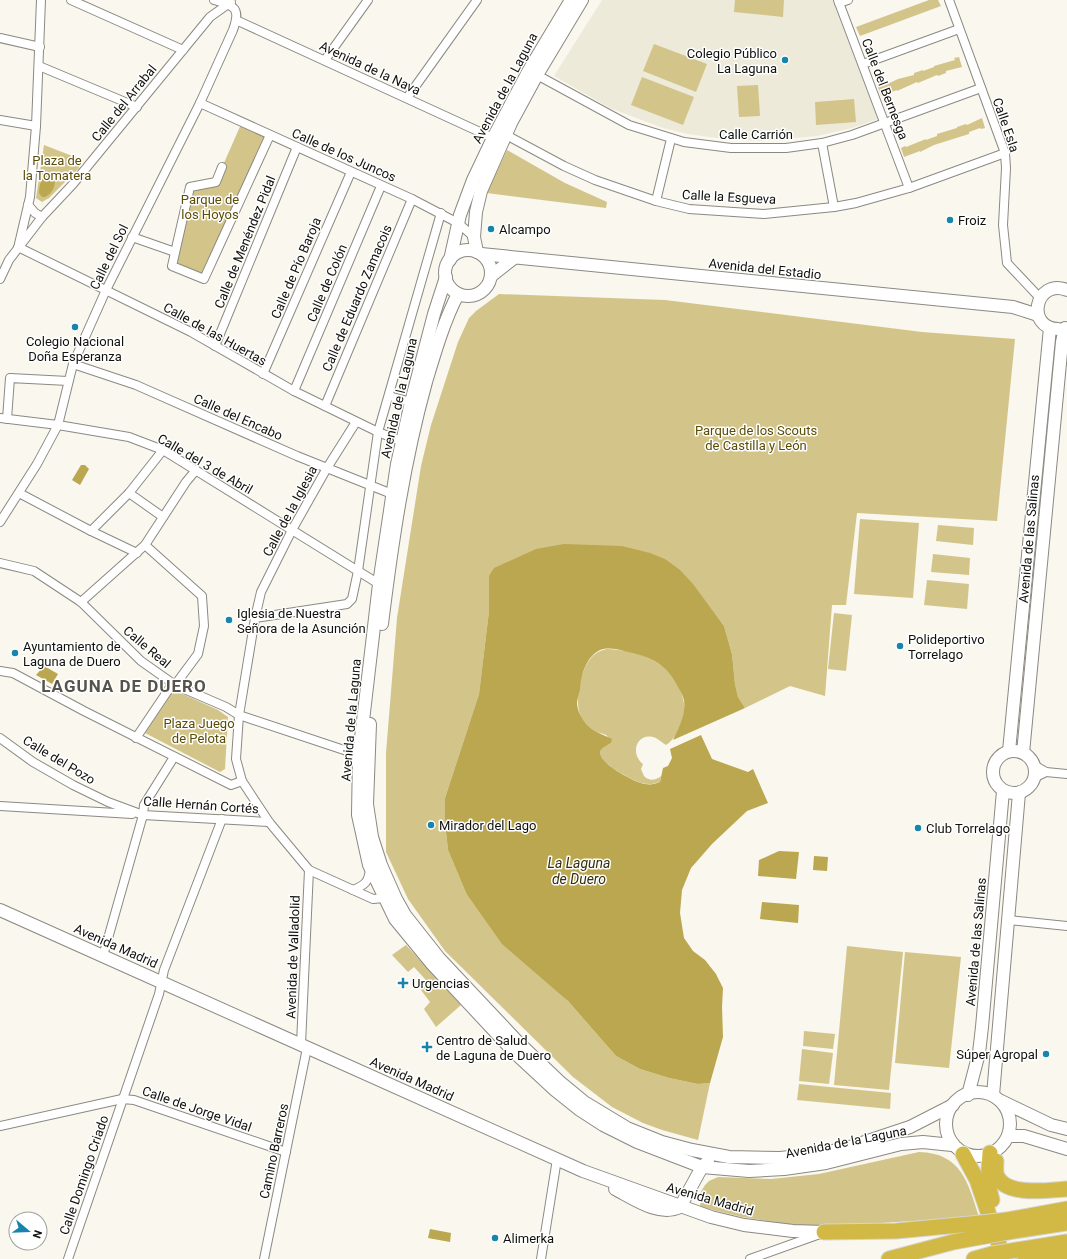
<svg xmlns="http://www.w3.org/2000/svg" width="1067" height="1259" font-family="Roboto,sans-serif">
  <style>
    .built { fill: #edeada }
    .green { fill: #d3c589 }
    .water { fill: #baa750 }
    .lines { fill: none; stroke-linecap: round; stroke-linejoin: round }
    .street-casing { stroke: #8b8982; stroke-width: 10 }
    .secondary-casing { stroke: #8b8982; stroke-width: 14 }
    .highway-casing { stroke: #d4d4d3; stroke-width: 17 }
    .street { stroke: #fff; stroke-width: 8 }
    .secondary { stroke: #fff; stroke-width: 12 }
    .highway { stroke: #d2b945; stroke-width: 15 }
    .highway-bridge-casing { stroke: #d4d4d3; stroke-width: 17; stroke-linecap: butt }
    .highway-bridge { stroke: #d2b945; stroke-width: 15 }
    .poi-dot { fill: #1784ac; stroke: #fff; stroke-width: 1.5 }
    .labels { text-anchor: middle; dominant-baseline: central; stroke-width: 3; stroke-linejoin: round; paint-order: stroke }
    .poi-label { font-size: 13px; fill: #10100d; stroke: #fff; text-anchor: start }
    .street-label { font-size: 13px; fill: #10100d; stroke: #fff }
    .park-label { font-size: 13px; fill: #5a4c05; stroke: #fff }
    .water-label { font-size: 14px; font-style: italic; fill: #362e07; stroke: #fff }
    .district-label { font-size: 17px; font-weight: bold; letter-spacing: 1px; fill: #55534c; stroke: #fff }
  </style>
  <rect width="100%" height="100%" fill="#f9f7ee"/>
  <path class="built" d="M602 0H833L878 119 852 128 817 136 761 141 717 138 688 134 663 128 610 108 554 76Z"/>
  <g class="green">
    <path d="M735 0H784L783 17 734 12Z"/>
    <path d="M929 0H938L941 6 860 36 856 27Z"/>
    <path d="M654 44 707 64 696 92 643 71Z"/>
    <path d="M959 57 962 67 946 71V73L938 76 937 75 918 83 917 82 897 91V90L886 94V95L881 96 878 87 882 85 883 86 898 79 914 75V73L923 70V71L934 67V66L955 60 954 58Z"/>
    <path d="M642 77 694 97 683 125 631 105Z"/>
    <path d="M758 85 760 116 739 117 737 86Z"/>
    <path d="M854 99 856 122 816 125 815 102Z"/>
    <path d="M982 118 985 128 981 129 980 128 969 132V134L934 145 920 152V151L904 157 901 148 905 146 906 147 926 139V140L937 136V134L957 128V127L966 124 967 125Z"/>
    <path d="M242 122 267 134 200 277 172 266 193 187 216 181Z"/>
    <path d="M44 145 80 159 79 168 49 198 42 202 36 198Z"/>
    <path d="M507 150 565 183 607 202 606 208 487 193Z"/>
    <path d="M499 294 665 300 922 332 1015 339 997 521 857 513 846 605H832L825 696 790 686 745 708 738 697 735 684 732 654 724 626 708 605 489 576V611L479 694 445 798V823L448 850 466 893 568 1001 616 1056 640 1069 669 1078 698 1084 710 1083 698 1140 662 1130 643 1123 612 1107 573 1077 445 951 408 899 386 852V753L397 618 421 466 431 425 458 342 469 318 476 311Z"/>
    <path d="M860 519 919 523 913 598 854 594Z"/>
    <path d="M938 525 974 528 973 545 936 541Z"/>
    <path d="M933 554 970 558 969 575 931 572Z"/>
    <path d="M927 580 969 584 967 609 924 605Z"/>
    <path d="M834 613 852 615 846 671 828 669Z"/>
    <path d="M607 649C631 650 657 657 673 676 676 680 678 686 680 690 685 701 686 712 681 723 677 732 675 739 666 745 662 743 658 738 653 737 636 733 630 754 643 764L641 769 644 776C649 781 655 781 661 776L660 782C654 784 648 785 642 783 633 781 594 761 601 750 602 747 608 745 611 743 610 741 608 737 606 735 604 734 600 733 597 732 591 729 584 723 581 717 574 703 580 670 591 658 595 653 601 650 607 649Z"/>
    <path d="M174 690 218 710 228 717 225 769 220 772 145 733Z"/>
    <path d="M406 945 461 1005 436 1027 424 1009 430 1002 418 986 425 979 414 967 408 972 392 955Z"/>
    <path d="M847 946 903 952 889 1090 834 1085Z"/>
    <path d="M905 952 961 957 949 1068 895 1063Z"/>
    <path d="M804 1031 835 1034 833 1049 803 1046Z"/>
    <path d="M802 1049 833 1053 829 1084 799 1081Z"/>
    <path d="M799 1084 891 1093 890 1109 797 1100Z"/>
    <path d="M919 1152C961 1153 968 1182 979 1217L831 1226H797L742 1217 701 1207 700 1205 701 1202 699 1201 700 1193 705 1185 709 1181 718 1177 771 1179 819 1174Z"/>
  </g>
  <g class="water">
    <path d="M48 174 54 175C57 184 53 193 45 197H42L39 193C39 185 41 179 48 174Z"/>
    <path d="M81 465H85L89 469 80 485 72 480Z"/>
    <path d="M564 544 622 546 650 553 665 559 680 570 693 584 724 626 732 654 735 684 738 697 745 708 673 740C679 727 686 715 684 700 683 696 681 692 679 689 667 663 651 657 624 651 617 649 608 647 600 650 586 657 581 675 580 689 579 694 577 699 577 704 578 715 586 726 595 731 600 734 606 736 612 739L611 743C608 745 603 747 601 750 594 761 635 783 645 784 651 785 655 784 660 782L663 768 668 766 672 758 670 749 701 735 712 759 748 772 753 769 768 803 747 811 712 844 691 868 682 890 680 913 684 938 693 951 705 960 716 974 723 988 722 1007 723 1037 710 1083 698 1084 669 1078 640 1069 616 1056 568 1001 502 944 466 893 448 850 445 823V798L479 694 489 611V576L494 568 536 549Z"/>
    <path d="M44 666 58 674 52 684 36 675Z"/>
    <path d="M779 851 799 852 796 879 758 876 759 860Z"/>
    <path d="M814 856 828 857 827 871 813 870Z"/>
    <path d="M762 902 799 905 798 923 760 919Z"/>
    <path d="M430 1229 451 1233 450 1242 428 1238Z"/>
  </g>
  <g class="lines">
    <defs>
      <g id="street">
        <path d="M71 0 183 50"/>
        <path d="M838 0 909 188"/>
        <path d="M949 0 1005 153 1006 168 1003 225 1007 263 1040 298"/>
        <path d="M839 3 848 0"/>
        <path d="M236 20 493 138"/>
        <path d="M0 38 40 47"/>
        <path d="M325 60 368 0"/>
        <path d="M863 64 959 29"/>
        <path d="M39 66 137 107"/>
        <path d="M537 75 629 125 684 142 731 148H786L822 143 852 135 981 88"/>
        <path d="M407 98 477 0"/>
        <path d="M200 103 412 199 458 223 474 237"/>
        <path d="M0 120 36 126"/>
        <path d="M506 135 564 166 595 180 656 201 689 209 764 214 834 207 856 203 909 188 1005 153"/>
        <path d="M822 143 834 207"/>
        <path d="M222 167 216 182 190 187 172 266 204 279 270 135"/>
        <path d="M656 201 671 139"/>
        <path d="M28 205 35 213 42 217"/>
        <path d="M132 237 175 252"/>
        <path d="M19 244 30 197 36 126 41 0"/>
        <path d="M18 247 191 332 294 391 378 432 401 441"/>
        <path d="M0 279 9 260 42 217 73 184 210 17 231 2"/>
        <path d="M215 346 297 147"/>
        <path d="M73 364 136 385 297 456 392 494"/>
        <path d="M263 374 351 172"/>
        <path d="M294 391 381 186"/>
        <path d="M389 396 411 402"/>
        <path d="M325 406 412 199"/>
        <path d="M0 418 58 425 129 437 163 450 379 584"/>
        <path d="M7 419 10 378 68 381"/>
        <path d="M356 422 327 468 292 530 261 592 255 618 239 715 236 759 242 781 269 822 309 870 373 899 384 898 388 895"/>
        <path d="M19 493 91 531 129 493 163 450"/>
        <path d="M129 493 163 517"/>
        <path d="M0 522 37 464 58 425 73 364 106 290 200 103 233 30C241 8 235 6 214 0"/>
        <path d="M91 531 137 553"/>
        <path d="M145 545 202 596 204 626 198 654 175 685"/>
        <path d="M0 563 34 571 81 602 141 661 175 685 226 707 239 715 359 755"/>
        <path d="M81 602 145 545 186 482 196 470"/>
        <path d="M255 618 347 604 352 599 358 571 378 432 441 213"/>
        <path d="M0 671 13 673 84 711 231 785 242 781"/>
        <path d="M0 738 33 762 73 785 108 802 143 815 269 822"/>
        <path d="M136 738 173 683"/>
        <path d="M1034 765 1046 772 1067 774"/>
        <path d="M1034 778 1046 772"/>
        <path d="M0 806 132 814"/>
        <path d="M353 890C365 885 369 882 370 868"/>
        <path d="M1008 920 1067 926"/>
        <path d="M103 956 143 815 144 805 174 757"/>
        <path d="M301 1044 309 870"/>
        <path d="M0 1126 122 1099 134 1100 286 1152"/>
        <path d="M68 1259 159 994 164 970 222 819"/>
        <path d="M264 1259 307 1048"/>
        <path d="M541 1259 557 1159"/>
        <path d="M750 1259 820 1234"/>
      </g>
      <g id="secondary">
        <circle cx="468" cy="273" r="23"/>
        <path d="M477 252 474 237 476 212 481 191 511 123 537 75 582 0"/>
        <path d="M481 254 983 304 1013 307 1038 315"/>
        <path d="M450 260 460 215 473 180 493 138 529 70 571 0"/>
        <path d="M491 276 514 258"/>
        <path d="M446 277 434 314 411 402 397 464 379 584 359 755 358 815 369 865 395 919 432 964 514 1052 555 1090 580 1110 603 1125 637 1142 702 1167 749 1171 784 1169 826 1163 901 1144 923 1142 952 1145"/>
        <path d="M1058 329C1025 328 1035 278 1067 290"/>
        <path d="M382 624C392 543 404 461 426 382 435 352 444 321 458 294"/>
        <path d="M370 724 367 804 372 837 381 865 396 899 405 915 439 958 517 1041 561 1083 584 1102 627 1128 662 1142 692 1150 729 1157 780 1158 820 1154 853 1146 910 1127 953 1105"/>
        <path d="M1009 751 1050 328"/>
        <circle cx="1014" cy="772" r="21"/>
        <path d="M1023 753 1062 342 1065 328"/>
        <path d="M0 910 583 1171 711 1217 744 1225 793 1231 824 1232"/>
        <circle cx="978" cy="1124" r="32"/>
        <path d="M968 1095 979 1053 982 1027 1003 791"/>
        <path d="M993 1095 1019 793"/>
        <path d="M1001 1101 1051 1125 1067 1129"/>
        <path d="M1008 1136H1024L1067 1149"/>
        <path d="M615 1189C634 1199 659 1217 680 1207L702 1167 708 1161"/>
      </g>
      <g id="highway">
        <path d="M990 1153 988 1184 992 1200"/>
        <path d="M963 1154 977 1180 1004 1259"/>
        <path d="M996 1161C996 1165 995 1172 997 1176 1006 1197 1049 1190 1067 1189"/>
        <path d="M1007 1220 1067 1209"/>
        <path d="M824 1232 896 1231 981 1223"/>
        <path d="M1008 1232 1067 1223"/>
        <path d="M1017 1250 1067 1242"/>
        <path d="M889 1259 953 1242 986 1236"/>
        <path d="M974 1259 992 1254"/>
        <path d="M1019 1259 1067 1255"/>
      </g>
    </defs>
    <use href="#street" class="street-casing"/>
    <use href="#secondary" class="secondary-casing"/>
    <use href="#highway" class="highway-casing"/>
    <use href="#street" class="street"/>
    <use href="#secondary" class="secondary"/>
    <use href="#highway" class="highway"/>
    <defs>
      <g id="highway-bridge">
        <path d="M981 1223 1007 1220"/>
        <path d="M986 1236 1008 1232"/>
        <path d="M992 1254 1017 1250"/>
      </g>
    </defs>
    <use href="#highway-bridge" class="highway-bridge-casing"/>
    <use href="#highway-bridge" class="highway-bridge"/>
  </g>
  <g class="poi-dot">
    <circle cx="785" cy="60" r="4"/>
    <circle cx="950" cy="220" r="4"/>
    <circle cx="491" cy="229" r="4"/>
    <circle cx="75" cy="327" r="4"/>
    <circle cx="229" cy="620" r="4"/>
    <circle cx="900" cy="646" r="4"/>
    <circle cx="15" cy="653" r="4"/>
    <circle cx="431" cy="825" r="4"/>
    <circle cx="918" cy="828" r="4"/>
    <path d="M401 977h4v4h4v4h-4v4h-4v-4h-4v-4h4z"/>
    <path d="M425 1041h4v4h4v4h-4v4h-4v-4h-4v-4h4z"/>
    <circle cx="1046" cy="1054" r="4"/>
    <circle cx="495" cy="1238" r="4"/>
  </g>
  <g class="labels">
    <g class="poi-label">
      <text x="777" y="53" text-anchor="end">Colegio Público<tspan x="777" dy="15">La Laguna</tspan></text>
      <text x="958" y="220">Froiz</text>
      <text x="499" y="229">Alcampo</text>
      <text x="75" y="341" text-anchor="middle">Colegio Nacional<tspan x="75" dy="15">Doña Esperanza</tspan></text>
      <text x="237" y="613">Iglesia de Nuestra<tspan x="237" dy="15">Señora de la Asunción</tspan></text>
      <text x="908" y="639">Polideportivo<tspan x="908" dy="15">Torrelago</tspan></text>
      <text x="23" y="646">Ayuntamiento de<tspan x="23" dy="15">Laguna de Duero</tspan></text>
      <text x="439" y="825">Mirador del Lago</text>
      <text x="926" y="828">Club Torrelago</text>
      <text x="412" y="983">Urgencias</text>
      <text x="436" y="1040">Centro de Salud<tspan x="436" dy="15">de Laguna de Duero</tspan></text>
      <text x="1038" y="1054" text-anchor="end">Súper Agropal</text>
      <text x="503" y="1238">Alimerka</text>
    </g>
    <g class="street-label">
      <text transform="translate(370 68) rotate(25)">Avenida de la Nava</text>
      <text transform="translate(505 88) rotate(-62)">Avenida de la Laguna</text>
      <text transform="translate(885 89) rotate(69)">Calle del Bernesga</text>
      <text transform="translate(124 103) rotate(-51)">Calle del Arrabal</text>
      <text transform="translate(1006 125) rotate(71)">Calle Esla</text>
      <text x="756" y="134">Calle Carrión</text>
      <text transform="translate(344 155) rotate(24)">Calle de los Juncos</text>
      <text transform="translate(729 197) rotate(3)">Calle la Esgueva</text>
      <text transform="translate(245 242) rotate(-68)">Calle de Menéndez Pidal</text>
      <text transform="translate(109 257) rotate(-64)">Calle del Sol</text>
      <text transform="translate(296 268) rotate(-67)">Calle de Pío Baroja</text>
      <text transform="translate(765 269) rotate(6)">Avenida del Estadio</text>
      <text transform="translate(327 283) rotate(-67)">Calle de Colón</text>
      <text transform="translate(357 298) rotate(-67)">Calle de Eduardo Zamacois</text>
      <text transform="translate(215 334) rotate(29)">Calle de las Huertas</text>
      <text transform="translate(399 398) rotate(-77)">Avenida de la Laguna</text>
      <text transform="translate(238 417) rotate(24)">Calle del Encabo</text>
      <text transform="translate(205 464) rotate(30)">Calle del 3 de Abril</text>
      <text transform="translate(290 511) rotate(-62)">Calle de la Iglesia</text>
      <text transform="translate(1029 539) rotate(-85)">Avenida de las Salinas</text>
      <text transform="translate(147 647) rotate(40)">Calle Real</text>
      <text transform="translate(351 720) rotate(-85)">Avenida de la Laguna</text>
      <text transform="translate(59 760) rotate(31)">Calle del Pozo</text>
      <text transform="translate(201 805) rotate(4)">Calle Hernán Cortés</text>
      <text transform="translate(976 942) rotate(-85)">Avenida de las Salinas</text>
      <text transform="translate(116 946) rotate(24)">Avenida Madrid</text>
      <text transform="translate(293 957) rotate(-88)">Avenida de Valladolid</text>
      <text transform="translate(412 1079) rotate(24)">Avenida Madrid</text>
      <text transform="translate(197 1109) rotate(19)">Calle de Jorge Vidal</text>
      <text transform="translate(846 1142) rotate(-11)">Avenida de la Laguna</text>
      <text transform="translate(274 1151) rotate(-78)">Camino Barreros</text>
      <text transform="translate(84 1175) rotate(-71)">Calle Domingo Criado</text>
      <text transform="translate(710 1199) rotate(16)">Avenida Madrid</text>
    </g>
    <g class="park-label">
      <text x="57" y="160">Plaza de<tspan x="57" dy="15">la Tomatera</tspan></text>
      <text x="210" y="199">Parque de<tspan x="210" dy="15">los Hoyos</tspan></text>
      <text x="756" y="430">Parque de los Scouts<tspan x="756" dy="15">de Castilla y León</tspan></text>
      <text x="199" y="723">Plaza Juego<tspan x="199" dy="15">de Pelota</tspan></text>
    </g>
    <g class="water-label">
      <text x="579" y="863">La Laguna<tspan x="579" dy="16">de Duero</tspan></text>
    </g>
    <g class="district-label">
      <text x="124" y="686">LAGUNA DE DUERO</text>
    </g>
  </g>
  <g transform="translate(28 1231) rotate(109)"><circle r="19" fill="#ffffff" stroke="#9f9f9e"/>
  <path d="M0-3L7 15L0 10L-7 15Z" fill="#1784ac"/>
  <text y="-6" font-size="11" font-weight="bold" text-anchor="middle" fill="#10100d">N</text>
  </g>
</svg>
